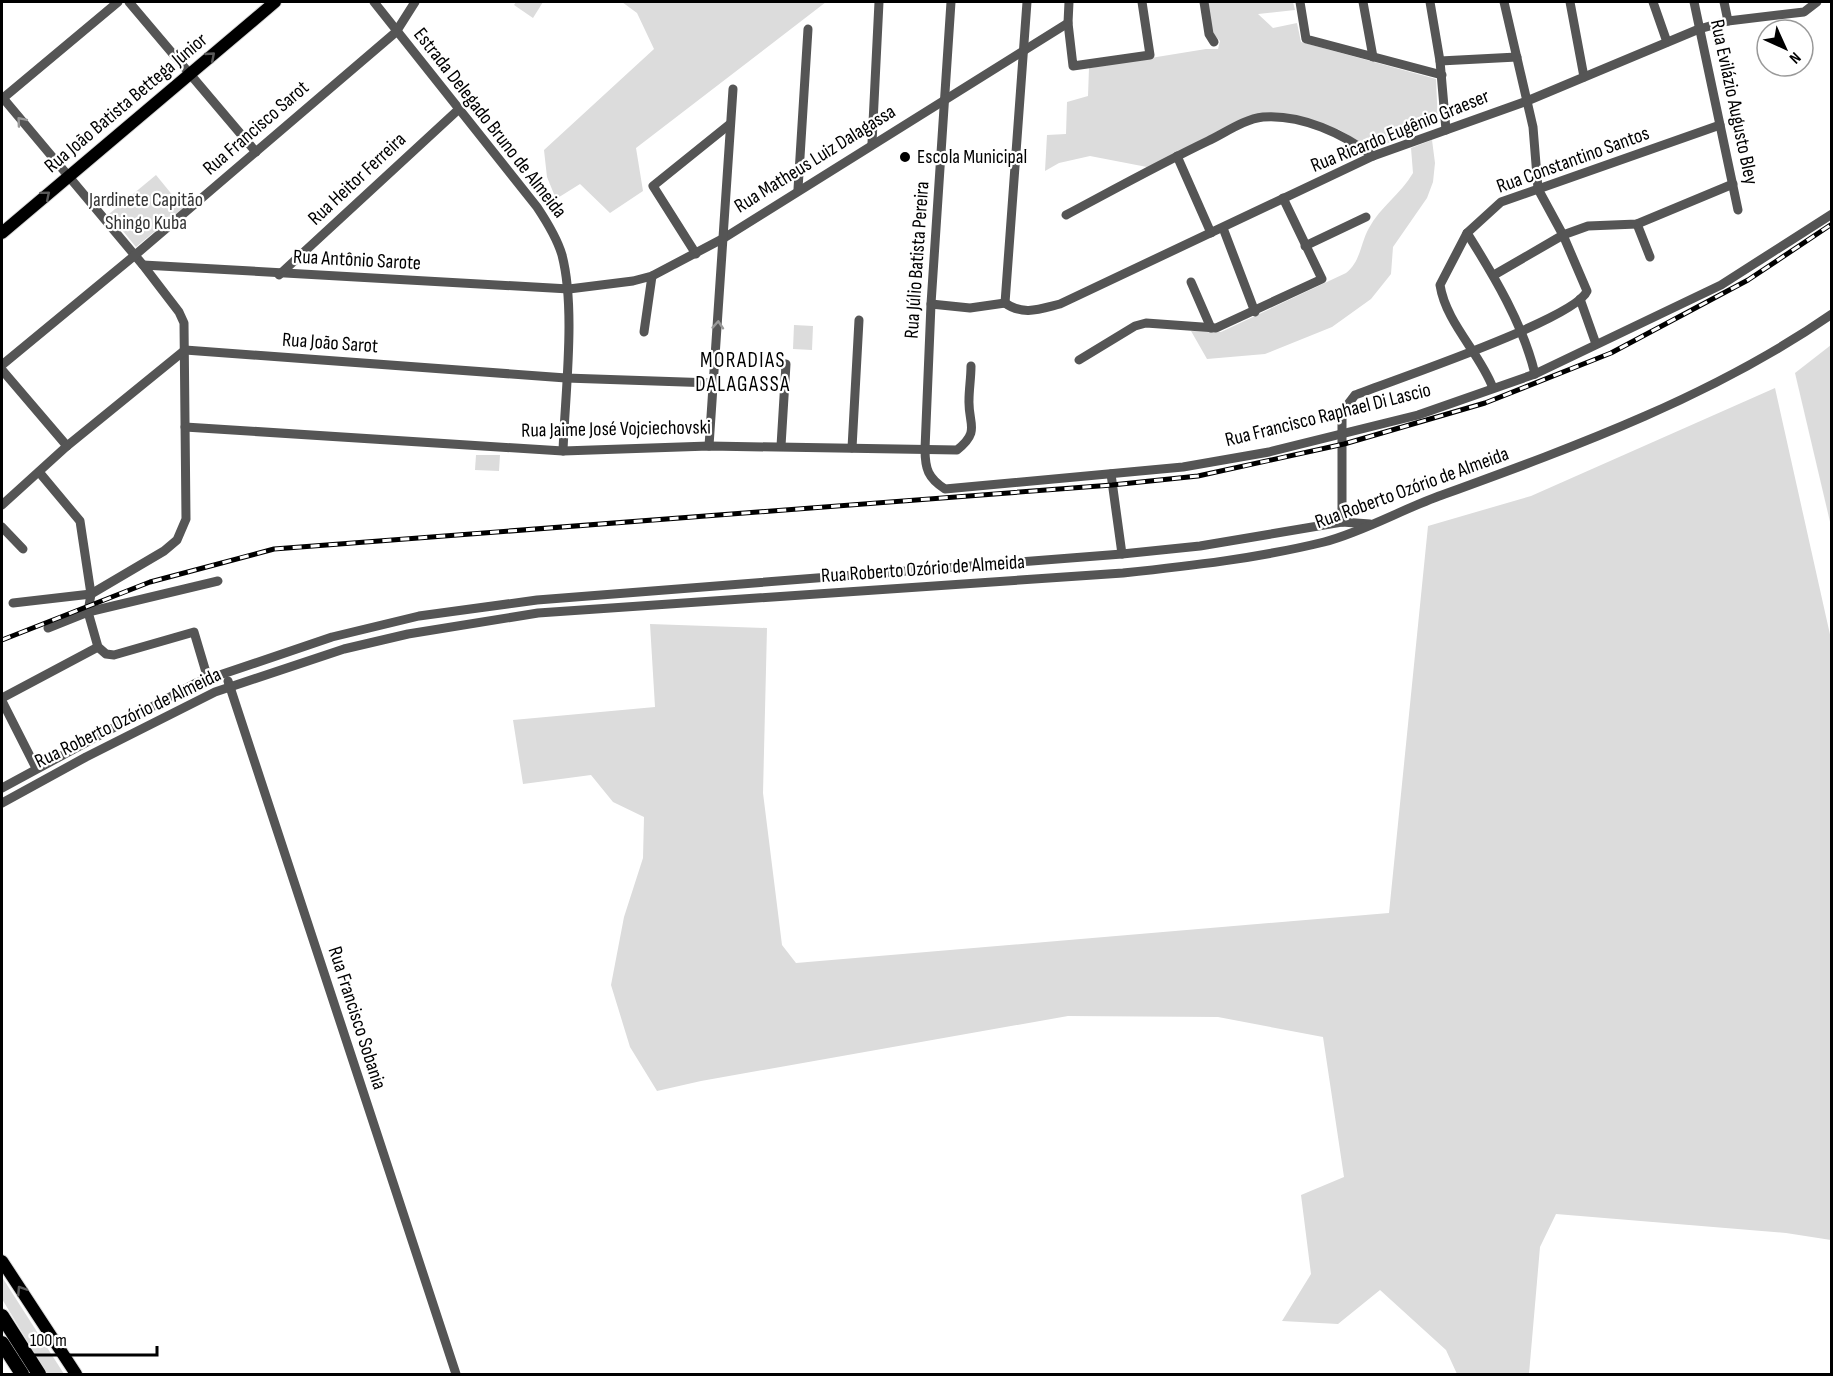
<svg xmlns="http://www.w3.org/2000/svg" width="1833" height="1376" font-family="'Sofia Sans Condensed',sans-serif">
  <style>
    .green { fill: #dcdcdc }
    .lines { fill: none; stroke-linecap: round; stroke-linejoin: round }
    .major-casing { stroke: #dbdbdb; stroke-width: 14 }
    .highway-casing { stroke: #dbdbdb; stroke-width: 16 }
    .minor { stroke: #555; stroke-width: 9 }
    .major { stroke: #000; stroke-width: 12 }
    .highway { stroke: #000; stroke-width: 14 }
    .rail-casing { stroke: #000; stroke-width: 5 }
    .rail { stroke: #fff; stroke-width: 3; stroke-dasharray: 9; stroke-linecap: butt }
    .oneway { stroke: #595959 }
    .oneway2 { stroke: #999 }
    .poi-dot { fill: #000; stroke: #fff; stroke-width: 2 }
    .labels { text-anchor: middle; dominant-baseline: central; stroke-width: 4.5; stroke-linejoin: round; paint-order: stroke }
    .street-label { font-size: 20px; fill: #000; stroke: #fff }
    .poi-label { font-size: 20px; fill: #000; stroke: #fff; text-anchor: start }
    .park-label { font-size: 20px; fill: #333; stroke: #fff }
    .neighbourhood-label { font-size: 21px; letter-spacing: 1.5px; fill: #000; stroke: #fff }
  </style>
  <rect width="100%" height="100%" fill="#fff"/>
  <g class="green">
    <path d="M516 2H543L533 18 514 5Z"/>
    <path d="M622 2H826L636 148 643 191 610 213 580 184 556 199 547 177 544 150 654 49 637 13Z"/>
    <path d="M1207 2H1293L1295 10 1258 14 1273 28 1297 23 1301 42 1436 79 1438 124 1372 149 1338 129 1269 113 1147 167 1090 156 1059 163 1045 171 1047 135 1066 134 1067 102 1088 96 1089 68 1206 49H1218L1220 41 1212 33Z"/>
    <path d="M1432 140 1435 163 1433 182 1427 198 1393 247 1391 274 1371 299 1332 327 1265 354 1207 359 1191 331 1221 332 1346 273C1361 261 1360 244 1369 228 1380 207 1401 194 1413 173L1411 148Z"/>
    <path d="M156 175 183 208 136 247 109 214Z"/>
    <path d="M794 325 813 326 812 350 793 349Z"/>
    <path d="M1831 345V526L1795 373Z"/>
    <path d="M1775 388 1831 639V1240L1786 1233 1556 1214 1540 1247 1529 1374H1457L1446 1350 1380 1290 1338 1324 1282 1321 1311 1274 1301 1195 1344 1177 1323 1037 1218 1017 1068 1016 701 1081 657 1091 630 1047 611 985 624 917 643 858 644 817 613 802 591 775 523 784 513 720 655 707 650 624 767 628 763 793 782 945 796 963 1389 913 1428 526 1531 496Z"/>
    <path d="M476 455H500L499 471 475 470Z"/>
    <path d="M2 1277 64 1374H47L2 1299Z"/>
  </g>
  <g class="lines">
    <defs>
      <g id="major">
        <path d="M2 233 275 2"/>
        <path d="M2 1261 76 1374"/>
      </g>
      <g id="highway">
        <path d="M2 1316 39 1374"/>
        <path d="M2 1343 22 1374"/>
      </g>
    </defs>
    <use href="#major" class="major-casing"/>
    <use href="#highway" class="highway-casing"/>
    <g class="minor">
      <path d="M129 2 256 152"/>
      <path d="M374 2 537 207C547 222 557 238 562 255 576 309 565 394 563 451"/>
      <path d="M951 2 931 304 925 449C925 469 928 478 945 489L1183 467 1269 452 1418 415 1535 374 1721 285 1832 214"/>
      <path d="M1069 2 1068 23 1073 66 1150 55 1142 2"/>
      <path d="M1204 2 1209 34 1214 42"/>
      <path d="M1300 2 1306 39 1442 75"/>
      <path d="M1363 2 1373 57"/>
      <path d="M1430 2 1440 61 1446 130"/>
      <path d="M1570 2 1584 77"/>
      <path d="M1653 2 1667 42"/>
      <path d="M1694 2 1738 210"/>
      <path d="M1724 2 1728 21"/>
      <path d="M1440 61 1517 57"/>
      <path d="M2 97 143 265 179 312 184 323 186 519 177 540 164 551 91 594 13 603"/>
      <path d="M2 99 118 2"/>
      <path d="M872 143 879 2"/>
      <path d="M1177 156 1211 233"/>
      <path d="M798 189 808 29"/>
      <path d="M1066 215C1113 190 1160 164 1208 141 1225 133 1244 119 1263 117 1302 114 1343 134 1373 156"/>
      <path d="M1637 224 1650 257"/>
      <path d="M1223 228 1255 312"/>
      <path d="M1467 233C1494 276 1523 324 1535 374"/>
      <path d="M1305 246 1366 217"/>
      <path d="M696 254 653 186 730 124"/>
      <path d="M143 265 569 289 633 281 652 276 724 238 1068 23"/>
      <path d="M279 275 459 109"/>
      <path d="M1494 275 1563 235 1588 226 1637 224 1733 184"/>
      <path d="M1191 282 1211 328"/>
      <path d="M1580 299 1596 344"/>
      <path d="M1005 303C1023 316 1040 309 1060 304L1373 156 1527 101 1699 29 1728 21 1804 12 1817 2"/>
      <path d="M1005 303 1027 2"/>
      <path d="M931 304 970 308 1005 303"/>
      <path d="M644 332 652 276"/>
      <path d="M1079 360 1135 326 1146 323 1216 328 1322 279 1283 198"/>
      <path d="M2 365 134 256 396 32 415 2"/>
      <path d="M2 370 67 446"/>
      <path d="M1493 388C1480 353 1446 323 1440 285L1467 233 1501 202 1720 125"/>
      <path d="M185 427 563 451 709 446 957 450C981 431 968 424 969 400 969 389 971 378 971 366"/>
      <path d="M709 446 733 89"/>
      <path d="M781 446 786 364"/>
      <path d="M852 448 859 320"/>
      <path d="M39 472 80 521 91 594 88 612 98 647 106 654 114 655 194 632 208 679"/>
      <path d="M1111 474 1122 554"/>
      <path d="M2 505 67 446 185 350 566 378 713 383"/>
      <path d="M1342 522V412L1355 395C1391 381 1576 319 1587 291L1563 235 1538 189 1533 127 1504 2"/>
      <path d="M2 527 23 549"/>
      <path d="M48 628 88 612 218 581"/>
      <path d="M228 681 456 1374"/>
      <path d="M2 698 98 647"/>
      <path d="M2 701 36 768"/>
      <path d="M2 788 196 683 332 637 419 616 537 600 1122 554 1200 546 1342 522 1370 524"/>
      <path d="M2 803 86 757 215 692 344 649 408 634 538 613 1123 573C1190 566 1259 558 1324 542 1362 532 1397 512 1434 498 1571 448 1711 398 1832 314"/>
    </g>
    <use href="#major" class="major"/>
    <use href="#highway" class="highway"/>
    <defs>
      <path id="rail" d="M2 640 150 582 274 549 1112 485 1198 476 1344 444 1485 403 1611 353 1748 280 1832 224"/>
    </defs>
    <use href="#rail" class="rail-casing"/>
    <use href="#rail" class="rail"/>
  </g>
  <defs><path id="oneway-chevron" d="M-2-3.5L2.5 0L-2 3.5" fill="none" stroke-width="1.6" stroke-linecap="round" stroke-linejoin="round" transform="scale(1.5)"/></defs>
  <g class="oneway">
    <use href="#oneway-chevron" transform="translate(211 56) rotate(-41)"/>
    <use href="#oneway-chevron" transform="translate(46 195) rotate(-40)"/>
    <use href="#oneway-chevron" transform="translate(21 1290) rotate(-123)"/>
  </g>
  <g class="oneway2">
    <use href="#oneway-chevron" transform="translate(21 121) rotate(-130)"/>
    <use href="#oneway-chevron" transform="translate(718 325) rotate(-86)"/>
  </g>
  <circle class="poi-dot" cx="905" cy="157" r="6"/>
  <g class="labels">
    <g class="street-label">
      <text transform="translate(1734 102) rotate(78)">Rua Evilázio Augusto Bley</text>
      <text transform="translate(126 103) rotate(-40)">Rua João Batista Bettega Júnior</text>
      <text transform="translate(490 123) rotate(52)">Estrada Delegado Bruno de Almeida</text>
      <text transform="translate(256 128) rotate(-41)">Rua Francisco Sarot</text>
      <text transform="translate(1400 131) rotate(-22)">Rua Ricardo Eugênio Graeser</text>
      <text transform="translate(815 159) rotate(-32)">Rua Matheus Luiz Dalagassa</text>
      <text transform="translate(1573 160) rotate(-20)">Rua Constantino Santos</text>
      <text transform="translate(357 179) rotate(-43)">Rua Heitor Ferreira</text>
      <text transform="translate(357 260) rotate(3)">Rua Antônio Sarote</text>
      <text transform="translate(917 260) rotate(-86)">Rua Júlio Batista Pereira</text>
      <text transform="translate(330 343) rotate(4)">Rua João Sarot</text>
      <text transform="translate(1328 415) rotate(-14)">Rua Francisco Raphael Di Lascio</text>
      <text transform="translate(616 429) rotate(-1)">Rua Jaime José Vojciechovski</text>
      <text transform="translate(1412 488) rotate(-20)">Rua Roberto Ozório de Almeida</text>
      <text transform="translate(923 569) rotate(-4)">Rua Roberto Ozório de Almeida</text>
      <text transform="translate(128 718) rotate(-26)">Rua Roberto Ozório de Almeida</text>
      <text transform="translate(357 1018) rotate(72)">Rua Francisco Sobania</text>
    </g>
    <g class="poi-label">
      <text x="917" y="157">Escola Municipal</text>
    </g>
    <g class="park-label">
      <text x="146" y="200">Jardinete Capitão<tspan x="146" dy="23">Shingo Kuba</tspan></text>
    </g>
    <g class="neighbourhood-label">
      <text x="743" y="360">MORADIAS<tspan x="743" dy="24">DALAGASSA</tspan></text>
    </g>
  </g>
  <rect width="1833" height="1376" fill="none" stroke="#000000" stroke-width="6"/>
  <g transform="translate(1785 48) rotate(135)"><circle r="28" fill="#ffffff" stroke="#999999" stroke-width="1.5"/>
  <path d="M0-4.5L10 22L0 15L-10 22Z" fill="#000000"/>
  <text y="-9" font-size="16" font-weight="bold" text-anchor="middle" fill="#000000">N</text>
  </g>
  <path d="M21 1346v9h136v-9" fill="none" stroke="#000000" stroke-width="3"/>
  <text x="30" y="1346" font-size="18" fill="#000000" stroke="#ffffff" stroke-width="4.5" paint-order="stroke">100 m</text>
</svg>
